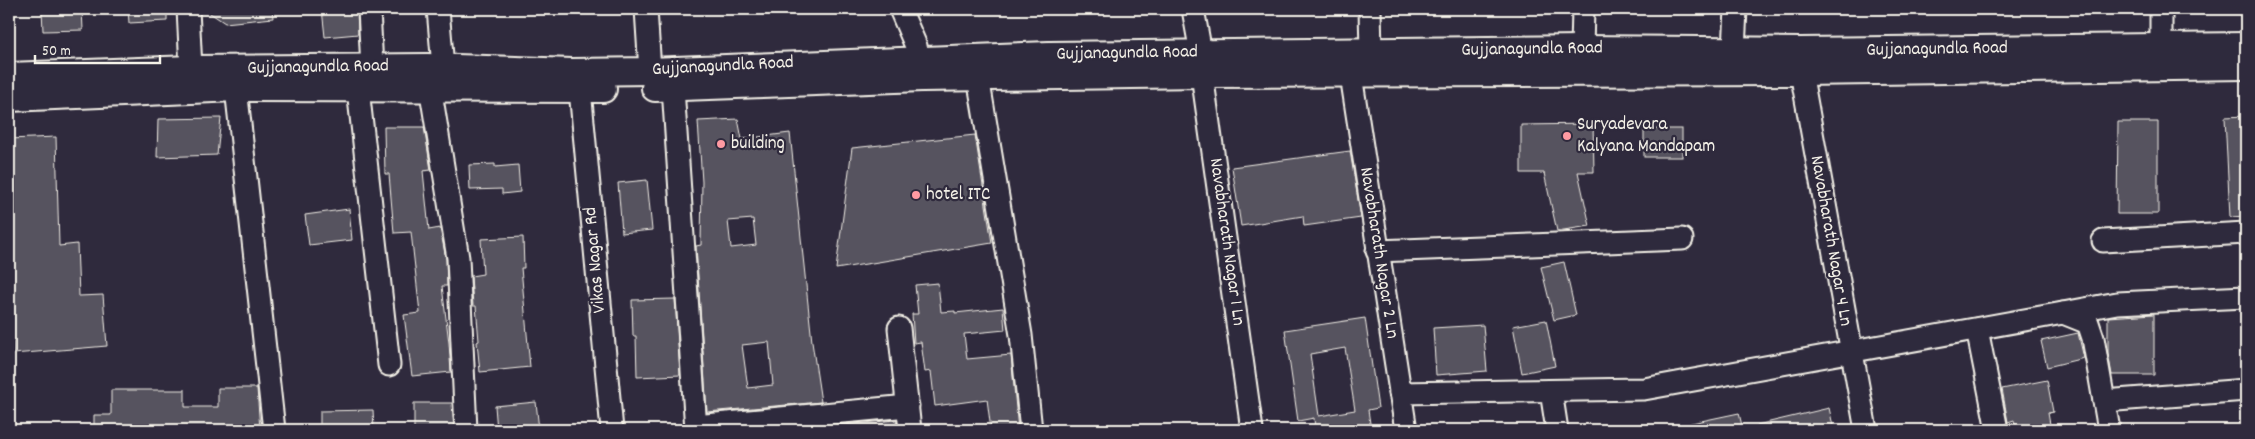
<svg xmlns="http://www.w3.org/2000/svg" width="2255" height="439" font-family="Dekko,sans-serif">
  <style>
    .building { fill: #56525f; stroke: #f4f1e8; fill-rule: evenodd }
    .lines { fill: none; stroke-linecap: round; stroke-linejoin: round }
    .minor-casing { stroke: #f4f1e8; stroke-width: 25 }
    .major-casing { stroke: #f4f1e8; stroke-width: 30 }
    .minor { stroke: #2f2a3d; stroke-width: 21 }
    .major { stroke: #2f2a3d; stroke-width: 26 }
    .poi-dot { fill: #ff9aa2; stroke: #2f2a3d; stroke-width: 2 }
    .labels { text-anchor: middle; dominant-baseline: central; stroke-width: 4.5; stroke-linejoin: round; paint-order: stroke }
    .street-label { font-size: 19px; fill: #f4f1e8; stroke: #2f2a3d }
    .poi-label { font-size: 19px; fill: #f4f1e8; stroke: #2f2a3d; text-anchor: start }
  </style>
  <rect width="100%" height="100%" fill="#2f2a3d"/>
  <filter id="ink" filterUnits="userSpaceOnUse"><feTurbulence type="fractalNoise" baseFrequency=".02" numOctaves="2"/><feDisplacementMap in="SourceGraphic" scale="10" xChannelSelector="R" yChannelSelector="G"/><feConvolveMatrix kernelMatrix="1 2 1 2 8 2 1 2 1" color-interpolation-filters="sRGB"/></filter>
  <g filter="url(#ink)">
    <g class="building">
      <path d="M42 9H82L83 30 43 31Z"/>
      <path d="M128 9H167V21L129 23Z"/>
      <path d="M204 9H272L273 18 225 23Z"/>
      <path d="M322 9H357L358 34 325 37Z"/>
      <path d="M2246 116V216L2230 217 2225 117Z"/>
      <path d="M221 118 217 155 157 157 158 119Z"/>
      <path d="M738 119 742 139 790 133 812 342 821 402 707 412 696 246 701 245 702 182 698 121ZM753 219 756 245 731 248 728 221ZM769 342 773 385 748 388 742 345Z"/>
      <path d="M2118 122H2158V214H2117Z"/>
      <path d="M1593 124 1594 172H1578L1590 226 1557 231 1544 173H1521V125Z"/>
      <path d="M384 127H424L431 170 423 171 429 230 440 228 446 259 447 286H442L449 343 451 372 412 376 404 315 420 313 411 232 394 233 389 174H385Z"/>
      <rect x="1644" y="129" width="38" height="28"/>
      <path d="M975 135 992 243 836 269 852 148Z"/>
      <path d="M56 137 59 246 77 244 79 296 103 295 107 346 13 354 11 297H9V139Z"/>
      <path d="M1350 151 1361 218 1304 226 1303 216 1241 226 1232 167Z"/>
      <path d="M495 164V167L518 165 520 192 502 194V189L470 190 469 165Z"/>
      <path d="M647 180 652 230 622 233 618 183Z"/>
      <path d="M349 209 352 240 309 245 305 215Z"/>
      <path d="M523 237 524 268H521L530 367 480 372 477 342 479 341 476 306H473L471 276 483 274 481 239Z"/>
      <path d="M1564 262 1576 315 1554 320 1541 267Z"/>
      <path d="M938 283 941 312 955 311V313L1003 308 1005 330 964 334 967 359 1011 355 1018 430H991L987 399 935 406 931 371 925 372 921 342 914 343 912 314H918L915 285Z"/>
      <path d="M675 299 680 375 637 377 636 336H633L632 300Z"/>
      <path d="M2154 314V375H2112L2108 353V317Z"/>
      <path d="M1365 318 1378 408 1368 410 1371 430H1347L1346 427 1315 430 1314 418 1298 421 1285 330ZM1345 348 1355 410 1319 416 1310 354Z"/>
      <path d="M1546 320 1555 366 1522 373 1513 326Z"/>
      <path d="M1483 325 1487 371 1436 375 1433 328Z"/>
      <path d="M2078 333 2084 358 2047 367 2041 341Z"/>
      <path d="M2047 380 2053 412 2048 413 2051 430H2016L2014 420 2008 422 2002 389Z"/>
      <path d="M218 388H257L260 430H94V415H111V390H185V407H218Z"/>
      <path d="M536 402 539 430H497L495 406Z"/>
      <path d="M414 403H452L454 430H414Z"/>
      <path d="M1829 408 1834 430H1758L1757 425Z"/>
      <path d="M373 410 374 430H320V411Z"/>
      <path d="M1739 413 1743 430H1688L1687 424Z"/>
      <path d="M896 420 897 430H833L832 426Z"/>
    </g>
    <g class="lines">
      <defs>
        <g id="minor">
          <path d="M188 9 191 69"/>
          <path d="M369 9 372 68"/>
          <path d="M438 9 443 67"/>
          <path d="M646 9 650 71"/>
          <path d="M900 9 916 46 921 75"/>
          <path d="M1193 9 1201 53 1202 74 1252 430"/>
          <path d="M1370 9 1371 52"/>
          <path d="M2161 48V9"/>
          <path d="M1582 49 1583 9"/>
          <path d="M1734 50 1736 9"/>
          <path d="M1800 56 1801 72 1866 430"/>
          <path d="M428 74 458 258 466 430"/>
          <path d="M1351 75 1406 430"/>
          <path d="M978 77 1021 335 1031 430"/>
          <path d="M236 88 274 430"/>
          <path d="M673 88 696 430"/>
          <path d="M358 89 389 365"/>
          <path d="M580 90 612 430"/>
          <path d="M2103 241 2246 233"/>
          <path d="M1377 251 1682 239"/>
          <path d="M2063 313 2117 303 2246 297"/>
          <path d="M899 328 910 430"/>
          <path d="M1977 329 1997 430"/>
          <path d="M1551 391 1557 430"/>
          <path d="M1400 393 1644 389 2063 313 2088 323 2093 338 2109 430"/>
          <path d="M2104 401 2246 390"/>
          <path d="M695 426 908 406"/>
        </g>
        <g id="major">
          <path d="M9 76 191 69 427 67 572 72 650 71 1049 55 1582 49 1800 51 2246 46"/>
          <path d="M655 88 922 78 1202 74 1801 72 2246 66"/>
          <path d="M9 98 236 88 603 89"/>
        </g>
      </defs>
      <use href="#minor" class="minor-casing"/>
      <use href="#major" class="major-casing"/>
      <use href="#minor" class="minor"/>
      <use href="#major" class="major"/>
    </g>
  </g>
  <g class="poi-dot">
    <circle cx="1567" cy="136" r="5"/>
    <circle cx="721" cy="144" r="5"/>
    <circle cx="916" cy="195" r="5"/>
  </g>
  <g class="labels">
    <g class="street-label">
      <text transform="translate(1532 50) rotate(-1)">Gujjanagundla Road</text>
      <text transform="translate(1937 50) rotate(-1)">Gujjanagundla Road</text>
      <text transform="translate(1127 54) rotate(-1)">Gujjanagundla Road</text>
      <text transform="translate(723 67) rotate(-3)">Gujjanagundla Road</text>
      <text transform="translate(318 68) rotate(-1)">Gujjanagundla Road</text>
      <text transform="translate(1830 241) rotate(80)">Navabharath Nagar 4 Ln</text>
      <text transform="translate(1226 242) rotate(82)">Navabharath Nagar 1 Ln</text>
      <text transform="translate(1378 253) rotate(81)">Navabharath Nagar 2 Ln</text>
      <text transform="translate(596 260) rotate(-95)">Vikas Nagar Rd</text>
    </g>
    <g class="poi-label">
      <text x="1577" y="125">Suryadevara<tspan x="1577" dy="22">Kalyana Mandapam</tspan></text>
      <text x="731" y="144">building</text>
      <text x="926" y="195">hotel ITC</text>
    </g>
  </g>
  <rect width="2255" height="439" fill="none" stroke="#2f2a3d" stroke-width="30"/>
  <rect x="15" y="15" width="2225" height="409" fill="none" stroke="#f4f1e8" stroke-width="2" filter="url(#ink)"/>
  <path d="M35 55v8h125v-8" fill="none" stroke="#f4f1e8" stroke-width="2.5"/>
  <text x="42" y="55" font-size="15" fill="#f4f1e8" stroke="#2f2a3d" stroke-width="4" paint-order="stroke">50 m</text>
</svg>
